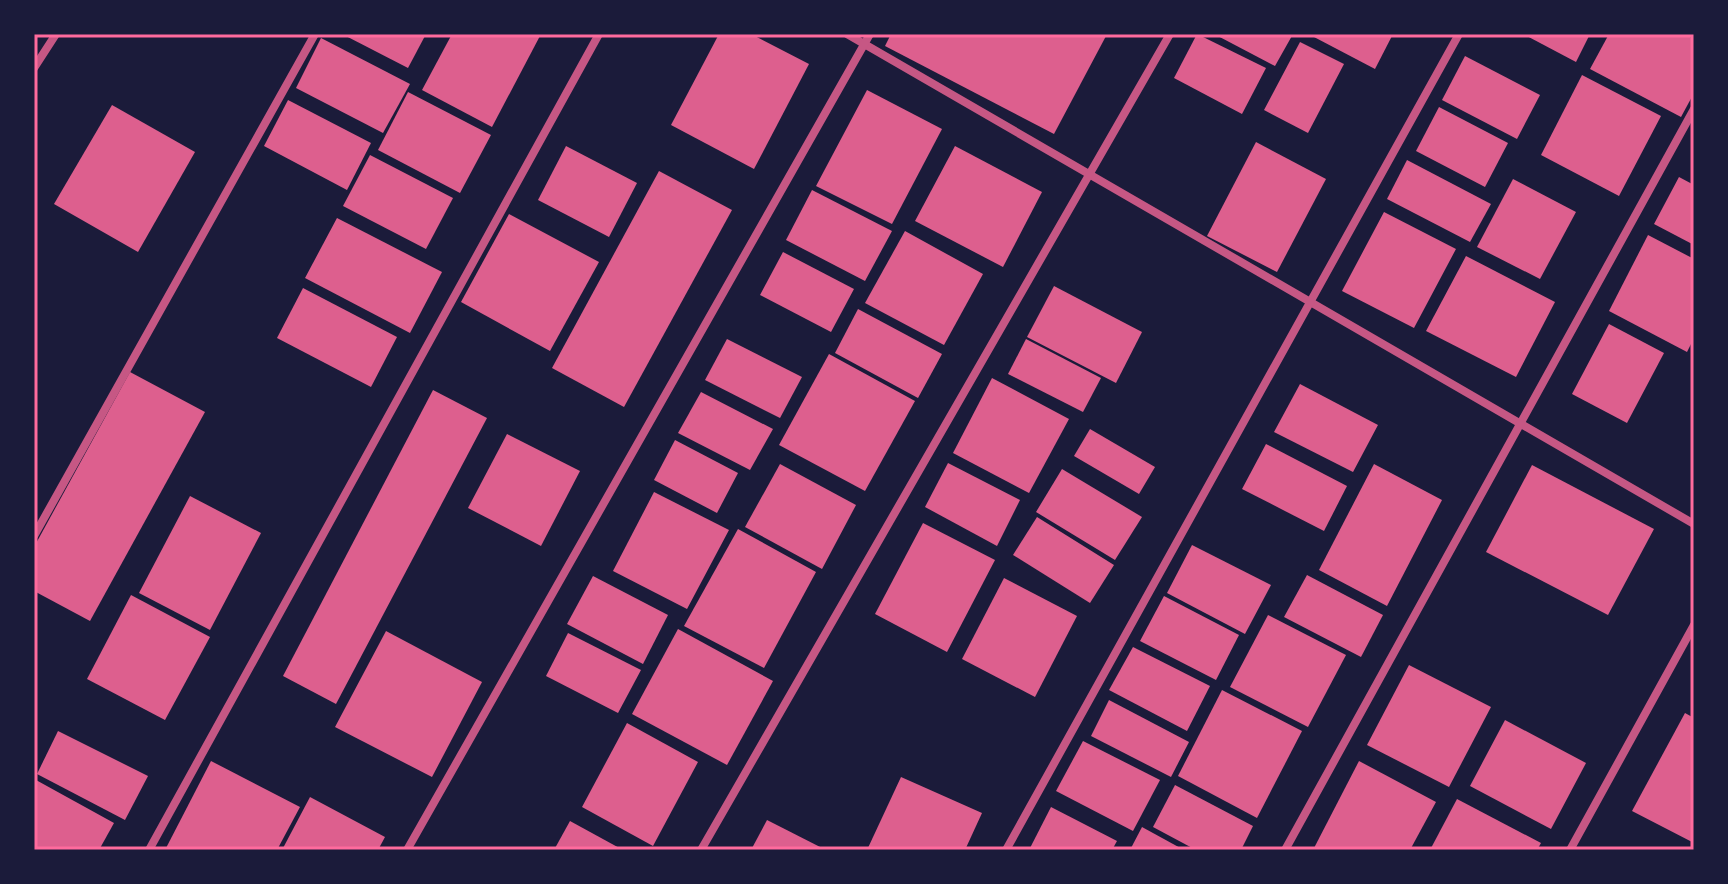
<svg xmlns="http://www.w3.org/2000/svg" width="1728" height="884" font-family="'Playfair Display',serif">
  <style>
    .building { fill: #dd5f8e }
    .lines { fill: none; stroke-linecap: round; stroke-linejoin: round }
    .minor { stroke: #c65784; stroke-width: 8 }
    .neatline { fill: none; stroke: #ff6b9d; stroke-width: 3 }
  </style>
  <rect width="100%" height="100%" fill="#1b1b3a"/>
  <g class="building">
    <path d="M342 34H426L408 68Z"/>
    <path d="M452 34H541L492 127 422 90Z"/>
    <path d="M719 34H751L809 64 754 169 671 125Z"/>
    <path d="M891 34H1101L1106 36 1054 134 885 46Z"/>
    <path d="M1197 34 1266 68 1242 114 1174 78Z"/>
    <path d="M1214 34H1293L1275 66Z"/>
    <path d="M1315 34H1393L1375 69 1314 37Z"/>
    <path d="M1523 34H1590L1576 62Z"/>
    <path d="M1609 34H1684L1694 39V93L1681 117 1590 69Z"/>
    <path d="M321 38 410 84 383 133 296 88Z"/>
    <path d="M1300 42 1344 64 1308 133 1264 110Z"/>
    <path d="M1465 56 1540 95 1517 139 1442 100Z"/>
    <path d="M1582 75 1661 116 1619 196 1541 155Z"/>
    <path d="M867 90 942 129 892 224 816 186Z"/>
    <path d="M408 92 491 135 460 193 378 150Z"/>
    <path d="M288 100 371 143 347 190 264 146Z"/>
    <path d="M112 105 195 152 138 252 54 204Z"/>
    <path d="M1439 107 1508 143 1485 187 1416 151Z"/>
    <path d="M1256 142 1326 179 1277 272 1207 236Z"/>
    <path d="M566 146 637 183 609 237 538 200Z"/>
    <path d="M955 146 1042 192 1003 267 915 221Z"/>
    <path d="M370 155 453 198 426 249 343 206Z"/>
    <path d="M1407 160 1491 204 1470 242 1387 199Z"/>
    <path d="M659 171 732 210 624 407 552 368Z"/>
    <path d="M1679 177 1694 185V245L1654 224Z"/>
    <path d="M1513 179 1576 212 1540 279 1477 247Z"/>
    <path d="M812 190 892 231 865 281 786 240Z"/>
    <path d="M1384 212 1456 249 1414 328 1342 291Z"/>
    <path d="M509 214 599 262 550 351 461 302Z"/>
    <path d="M337 218 442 272 410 333 305 278Z"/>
    <path d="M905 231 983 274 944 345 865 303Z"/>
    <path d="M1648 235 1694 259V338L1687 352 1609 311Z"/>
    <path d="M783 252 854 289 831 332 760 295Z"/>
    <path d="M1466 256 1555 302 1516 377 1426 331Z"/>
    <path d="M1054 286 1142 332 1116 383 1027 337Z"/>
    <path d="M303 288 397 337 371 387 277 338Z"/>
    <path d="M858 309 942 354 918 398 835 353Z"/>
    <path d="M1609 324 1664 353 1627 423 1572 394Z"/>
    <path d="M727 339 802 377 780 418 705 380Z"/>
    <path d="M1026 339 1101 378 1083 412 1008 374Z"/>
    <path d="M829 354 915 401 865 491 779 445Z"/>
    <path d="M130 372 205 412 90 621 34 591V547Z"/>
    <path d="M992 378 1069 419 1029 493 953 453Z"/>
    <path d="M1300 384 1378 425 1353 472 1274 432Z"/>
    <path d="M433 390 487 418 336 704 283 676Z"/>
    <path d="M701 392 773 429 750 470 678 433Z"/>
    <path d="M1090 429 1155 467 1139 494 1074 456Z"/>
    <path d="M507 434 580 471 541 546 468 508Z"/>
    <path d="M675 440 738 473 717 513 654 480Z"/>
    <path d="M1266 444 1347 486 1324 531 1242 489Z"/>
    <path d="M948 463 1020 500 997 546 925 507Z"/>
    <path d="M780 464 856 505 822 569 745 527Z"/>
    <path d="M1374 464 1442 500 1387 606 1319 570Z"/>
    <path d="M1532 465 1654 529 1608 615 1486 552Z"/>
    <path d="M1062 469 1142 517 1115 560 1036 512Z"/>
    <path d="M654 492 729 530 687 609 613 571Z"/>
    <path d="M190 496 261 533 210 630 139 593Z"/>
    <path d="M1037 517 1114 565 1090 603 1013 555Z"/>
    <path d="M923 523 995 560 947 652 875 614Z"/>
    <path d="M738 529 816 572 764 668 684 626Z"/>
    <path d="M1192 545 1271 585 1245 634 1167 593Z"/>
    <path d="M1307 575 1383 615 1361 657 1284 617Z"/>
    <path d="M593 576 668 615 643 664 567 624Z"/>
    <path d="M1004 578 1077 616 1035 697 962 659Z"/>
    <path d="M131 595 210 637 165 720 87 679Z"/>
    <path d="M1164 596 1239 635 1216 680 1140 641Z"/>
    <path d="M1268 615 1346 655 1308 727 1230 687Z"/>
    <path d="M678 629 773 681 727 765 632 714Z"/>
    <path d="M386 631 482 682 432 777 335 727Z"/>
    <path d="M568 633 641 670 618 713 546 676Z"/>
    <path d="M1133 647 1210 686 1187 731 1109 690Z"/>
    <path d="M1409 665 1491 707 1449 787 1367 745Z"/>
    <path d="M1222 690 1302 731 1257 818 1178 776Z"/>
    <path d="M1109 700 1189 742 1171 777 1091 736Z"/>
    <path d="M1685 713 1694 718V843L1632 811Z"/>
    <path d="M1505 720 1586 763 1551 829 1470 786Z"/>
    <path d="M627 723 698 762 653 846 582 807Z"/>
    <path d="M58 731 148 776 125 820 37 774Z"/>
    <path d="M1083 741 1160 780 1133 831 1056 791Z"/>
    <path d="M211 761 300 807 277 850H165Z"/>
    <path d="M1359 761 1436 802 1410 850H1313Z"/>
    <path d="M901 777 982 813 965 850H867Z"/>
    <path d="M36 780 114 823 99 850H34Z"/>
    <path d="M1175 785 1253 826 1241 850H1196L1153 827Z"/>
    <path d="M310 797 385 837 378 850H282Z"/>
    <path d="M1457 799 1541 843 1537 850H1430Z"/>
    <path d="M1051 807 1117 841 1112 850H1029Z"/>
    <path d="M767 820 826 850H751Z"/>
    <path d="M570 821 623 850H554Z"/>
    <path d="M1142 827 1184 850H1130Z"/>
  </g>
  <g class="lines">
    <g class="minor">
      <path d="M847 34 1694 524"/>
      <path d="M34 68 56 34"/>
      <path d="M34 536 315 34"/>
      <path d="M149 850 599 34"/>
      <path d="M407 850 870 34"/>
      <path d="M701 850 1170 34"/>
      <path d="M1006 850 1459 34"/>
      <path d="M1285 850 1694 109"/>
      <path d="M1570 850 1694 625"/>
    </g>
  </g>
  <rect width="1728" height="884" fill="none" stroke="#1b1b3a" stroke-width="72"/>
  <rect x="36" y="36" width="1656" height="812" class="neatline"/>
</svg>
